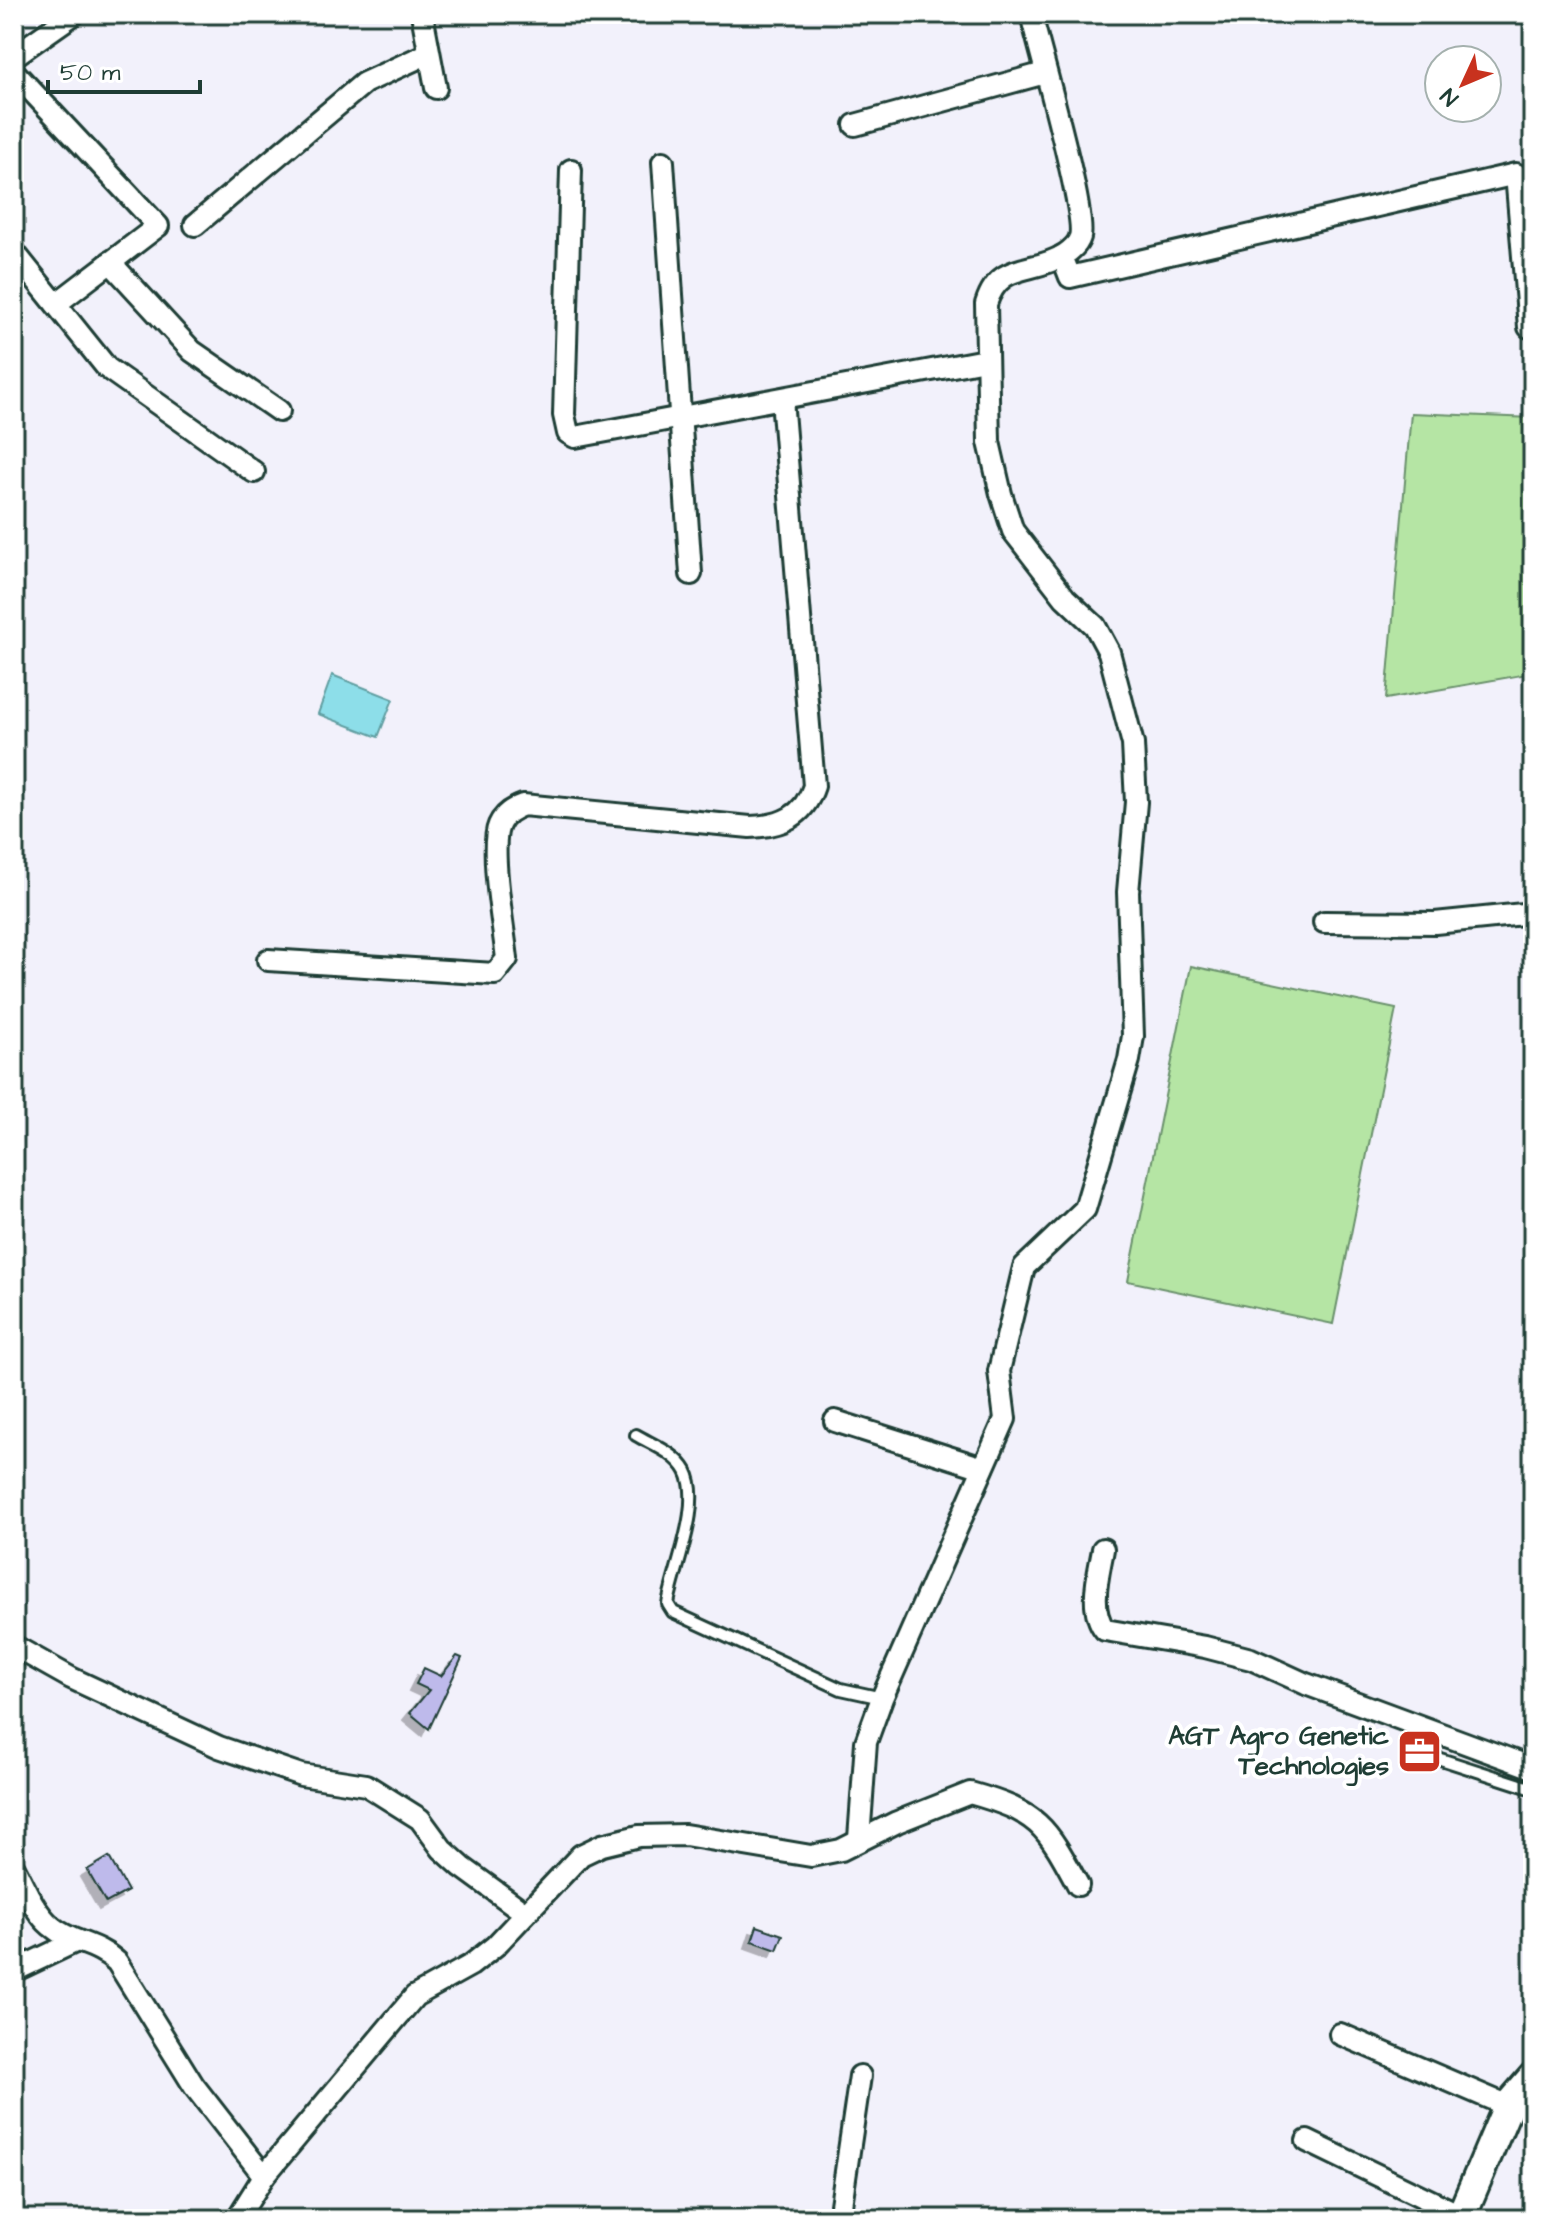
<svg xmlns="http://www.w3.org/2000/svg" width="1547" height="2233" font-family="'Architects Daughter',sans-serif">
  <style>
    .green { fill: #b5e5a4; stroke: #6a916c; stroke-width: 2 }
    .water { fill: #8ddee9; stroke: #619ea1; stroke-width: 2 }
    .building { fill: #bebaeb; stroke: #1f3d34; stroke-width: 2; filter: url(#shadow) }
    .lines { fill: none; stroke-linecap: round; stroke-linejoin: round }
    .service-casing { stroke: #1f3d34; stroke-width: 16 }
    .minor-casing { stroke: #1f3d34; stroke-width: 26 }
    .secondary-casing { stroke: #1f3d34; stroke-width: 34 }
    .service { stroke: #fff; stroke-width: 10 }
    .minor { stroke: #fff; stroke-width: 20 }
    .secondary { stroke: #fff; stroke-width: 28 }
    .labels { text-anchor: middle; dominant-baseline: central; stroke-width: 8; stroke-linejoin: round; paint-order: stroke }
    .poi-label { font-size: 26px; font-weight: bold; fill: #1f3d34; stroke: #fff; text-anchor: end }
  </style>
  <defs>
    <filter id="shadow"><feDropShadow dx="-7" dy="7" stdDeviation="0" flood-color="#0004"/></filter>
  </defs>
  <rect width="100%" height="100%" fill="#f2f1fb"/>
  <filter id="ink" filterUnits="userSpaceOnUse"><feTurbulence type="fractalNoise" baseFrequency=".0125" numOctaves="2"/><feDisplacementMap in="SourceGraphic" scale="16" xChannelSelector="R" yChannelSelector="G"/><feConvolveMatrix kernelMatrix="1 2 1 2 8 2 1 2 1" color-interpolation-filters="sRGB"/></filter>
  <g filter="url(#ink)">
    <g class="green">
      <path d="M1411 413 1533 418V673L1386 699Z"/>
      <path d="M1191 966 1396 1009 1333 1324 1128 1281Z"/>
    </g>
    <path class="water" d="M332 675 393 699 378 737 318 714Z"/>
    <g class="building">
      <path d="M457 1656 462 1658 429 1729 410 1713 429 1690 416 1684 424 1668 441 1676Z"/>
      <path d="M109 1857 128 1891 106 1903 87 1870Z"/>
      <path d="M757 1926 783 1935 777 1950 752 1941Z"/>
    </g>
    <g class="lines">
      <defs>
        <g id="service">
          <path d="M636 1435C653 1445 676 1453 686 1471 703 1503 674 1569 668 1604L673 1612 841 1689 882 1698"/>
          <path d="M1425 1754 1533 1789"/>
        </g>
        <g id="minor">
          <path d="M422 14 436 88"/>
          <path d="M14 56 74 14"/>
          <path d="M14 72 158 226 56 304"/>
          <path d="M855 125 1045 73"/>
          <path d="M663 162 691 574"/>
          <path d="M571 170 564 415 568 433 575 437 985 360"/>
          <path d="M195 225 364 83 429 53"/>
          <path d="M14 252 107 368 254 472"/>
          <path d="M1062 256 1070 277 1516 174 1529 327"/>
          <path d="M110 262 192 351 279 411"/>
          <path d="M1324 922 1435 923 1533 913"/>
          <path d="M268 960 495 974 507 959C504 930 489 848 499 825 504 814 512 809 523 805L750 827C781 826 804 817 814 786L782 399"/>
          <path d="M835 1421 983 1468"/>
          <path d="M1103 1549C1099 1573 1088 1609 1105 1630L1205 1647 1251 1659 1306 1684 1533 1768"/>
          <path d="M14 1646 71 1678 219 1747 301 1775 366 1785 420 1819 442 1849 462 1867 524 1912"/>
          <path d="M859 1839 866 1742 882 1698 1005 1419 999 1371 1024 1267 1085 1209 1129 1060 1133 1036 1128 892 1136 802 1133 744 1109 652 1095 626 1065 598 1013 531 1001 494 989 442 986 304C1000 260 1031 275 1064 255 1070 251 1078 244 1080 237 1087 214 1039 48 1031 14"/>
          <path d="M14 1867C24 1886 35 1913 51 1926 72 1944 96 1942 117 1962L194 2086 264 2176"/>
          <path d="M14 1971 77 1941"/>
          <path d="M1340 2034 1508 2106"/>
          <path d="M1307 2141 1462 2216"/>
          <path d="M237 2219 264 2176 415 1996 471 1965 495 1946 581 1855 602 1845 639 1836 685 1835 811 1856 841 1850 897 1822 970 1793C1038 1812 1046 1825 1078 1885"/>
          <path d="M839 2219 860 2076"/>
        </g>
        <path id="secondary" d="M1460 2219 1508 2106 1533 2077"/>
      </defs>
      <use href="#service" class="service-casing"/>
      <use href="#minor" class="minor-casing"/>
      <use href="#secondary" class="secondary-casing"/>
      <use href="#service" class="service"/>
      <use href="#minor" class="minor"/>
      <use href="#secondary" class="secondary"/>
    </g>
  </g>
  <defs>
    <symbol id="office-square" viewBox="-11 -11 22 22"><rect x="-9" y="-9" width="18" height="18" rx="4" fill="#c8321e" stroke="#fff"/><path d="M-6-3h4V-5.5h4V-3h4V5H-6ZM-1-4.5V-3h2v-1.5ZM-6 0V1H6V0Z" fill="#fff"/></symbol>
  </defs>
  <g fill-rule="evenodd">
    <use href="#office-square" x="1394" y="1726" width="51" height="51"/>
  </g>
  <g class="labels">
    <g class="poi-label">
      <text x="1389" y="1736">AGT Agro Genetic<tspan x="1389" dy="30">Technologies</tspan></text>
    </g>
  </g>
  <rect width="1547" height="2233" fill="none" stroke="#fff" stroke-width="48"/>
  <rect x="24" y="24" width="1499" height="2185" fill="none" stroke="#1f3d34" stroke-width="3" filter="url(#ink)"/>
  <g transform="translate(1463 84) rotate(226)"><circle r="38" fill="#ffffff" stroke="#a5b1ae" stroke-width="2"/>
  <path d="M0-6L14 30L0 20L-14 30Z" fill="#c8321e"/>
  <text y="-12" font-size="22" font-weight="bold" text-anchor="middle" fill="#1f3d34">N</text>
  </g>
  <path d="M48 80v12h152v-12" fill="none" stroke="#1f3d34" stroke-width="4"/>
  <text x="60" y="80" font-size="24" fill="#1f3d34" stroke="#ffffff" stroke-width="6" paint-order="stroke">50 m</text>
</svg>
